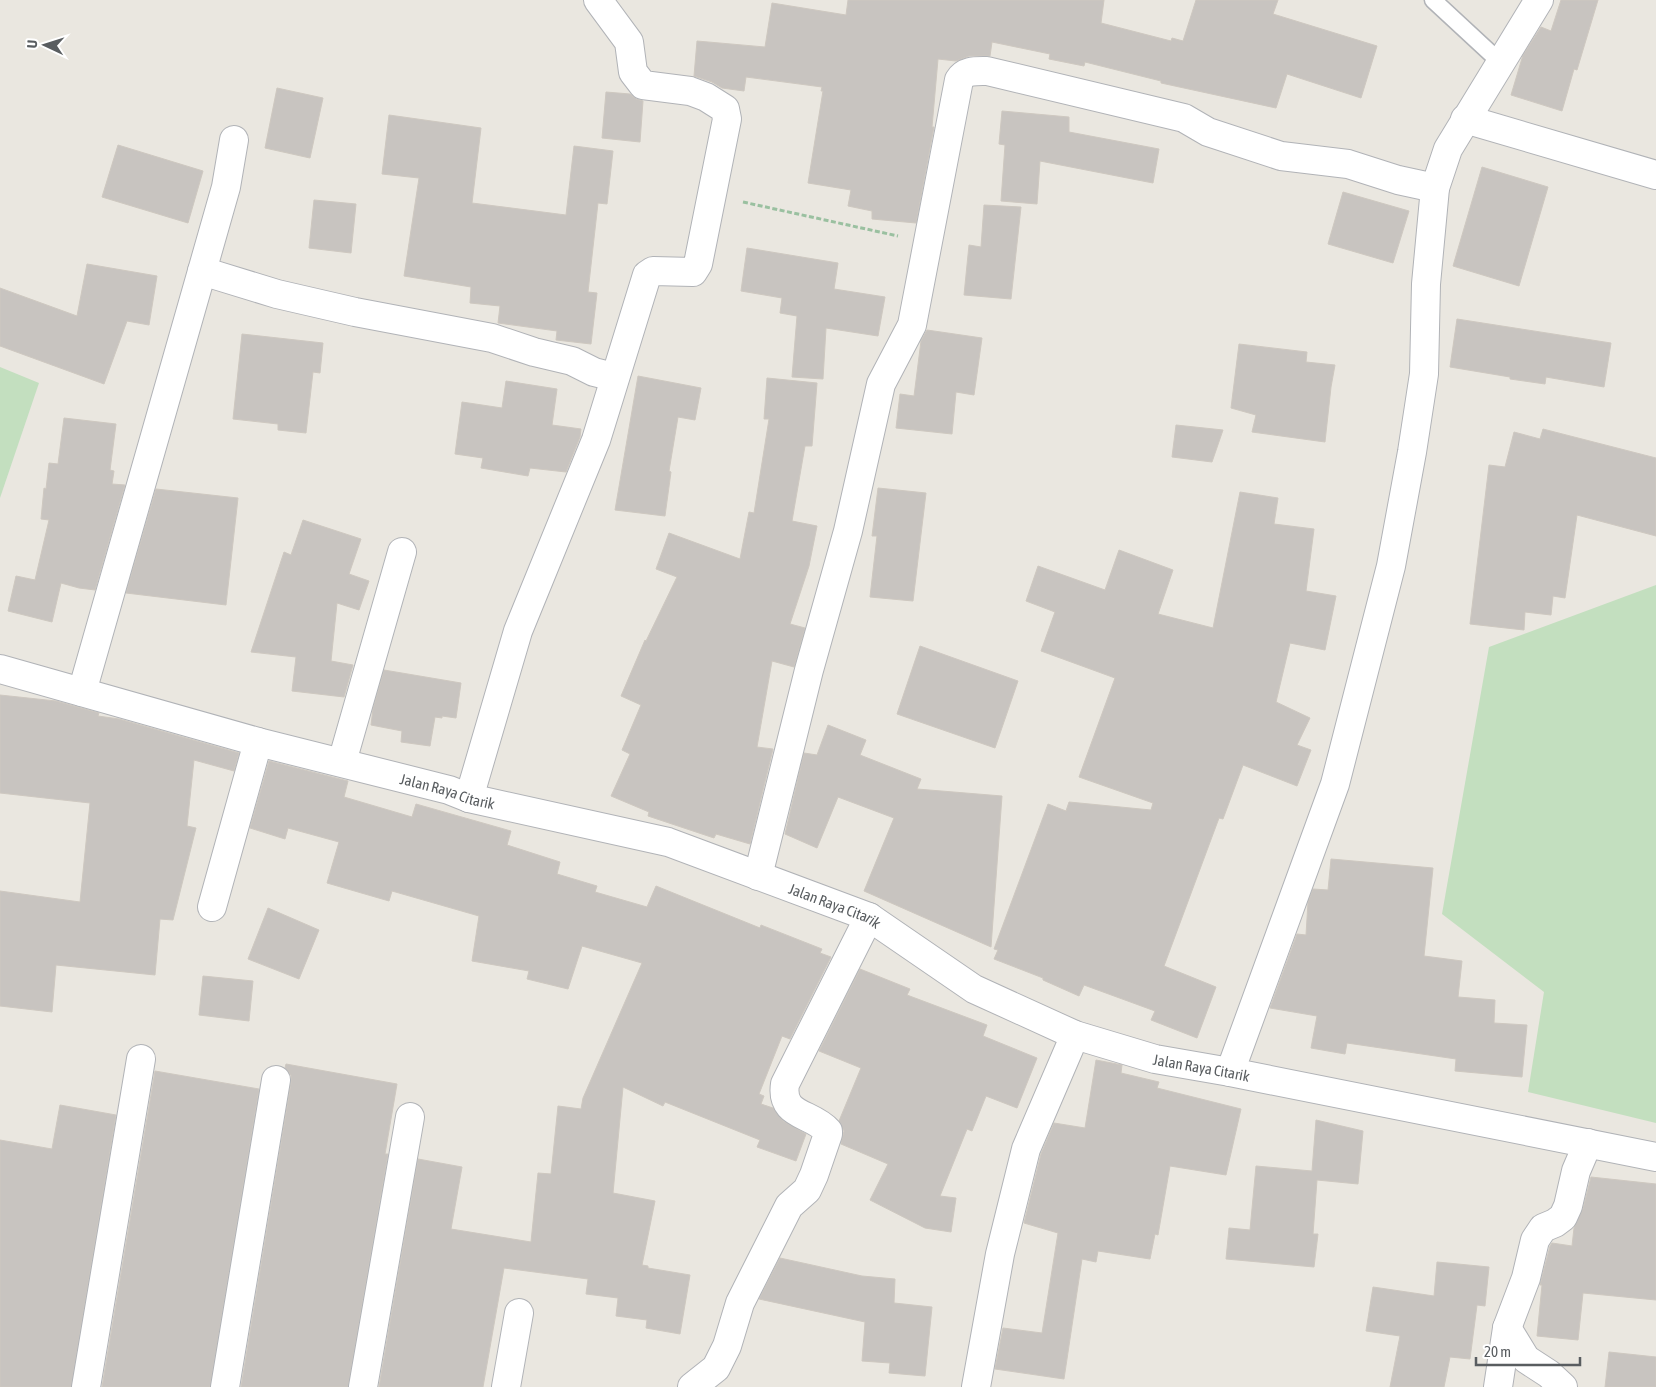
<svg xmlns="http://www.w3.org/2000/svg" width="1656" height="1387" font-family="'Asap Condensed',sans-serif">
  <style>
    .green { fill: #c3dfbf }
    .building { fill: #c8c4c0; stroke: #cec8c0 }
    .lines { fill: none; stroke-linecap: round; stroke-linejoin: round }
    .service-casing { stroke: #b1b3b7; stroke-width: 19 }
    .minor-casing { stroke: #b1b3b7; stroke-width: 30 }
    .tertiary-casing { stroke: #b1b3b7; stroke-width: 30 }
    .path { stroke: #9ac0a0; stroke-width: 3; stroke-dasharray: 5 2.5; stroke-linecap: butt }
    .service { stroke: #fff; stroke-width: 16 }
    .minor { stroke: #fff; stroke-width: 28 }
    .tertiary { stroke: #fff; stroke-width: 28 }
    .labels { text-anchor: middle; dominant-baseline: central; stroke-width: 4.5; stroke-linejoin: round; paint-order: stroke }
    .street-label { font-size: 15px; fill: #595d60; stroke: #fff }
  </style>
  <rect width="100%" height="100%" fill="#eae7e0"/>
  <g class="green">
    <path d="M0 367 39 383 0 498Z"/>
    <path d="M1656 585V1123L1528 1092 1544 992 1442 914 1489 647Z"/>
  </g>
  <g class="building">
    <path d="M848 0H1104L1101 23 1171 41 1172 38 1183 41 1196 0H1278L1273 14 1377 46 1361 98 1287 74 1276 108 1161 83V81L1085 62 1084 66 1049 59 1050 54 992 42 990 56H969L956 61 938 59 932 127H934L916 223 872 219V211L848 206 851 190 808 183 823 91H821L822 87 746 77 744 91 722 88 712 82 694 76 697 41 765 47 772 3 846 15Z"/>
    <path d="M1561 0H1598L1577 70 1574 69 1562 111 1511 95 1523 55 1541 27 1551 31Z"/>
    <path d="M277 88 323 98 310 158 265 148Z"/>
    <path d="M606 92 630 94 636 99 643 101 640 142 602 138Z"/>
    <path d="M1002 111 1069 117V132L1159 149 1153 183 1040 161 1037 204 1001 201 1005 145 999 144Z"/>
    <path d="M389 115 481 128 472 203 566 215 574 146 613 151 607 204 598 203 588 292 597 293 591 344 556 340 557 331 498 323 500 306 470 303 471 287 404 276 419 178 382 174Z"/>
    <path d="M118 145 203 171 188 223 102 197Z"/>
    <path d="M1482 167 1548 187 1519 286 1453 266Z"/>
    <path d="M1343 192 1409 211 1393 263 1328 244Z"/>
    <path d="M314 200 356 204 351 253 309 248Z"/>
    <path d="M984 205 1021 207 1011 299 964 295 969 245 981 247Z"/>
    <path d="M747 248 838 263 834 289 885 297 878 336 826 328 823 379 792 377 797 316 780 313 782 298 741 291Z"/>
    <path d="M87 264 157 276 149 325 127 321 104 384 0 346V288L77 316Z"/>
    <path d="M1457 319 1611 343 1604 387 1546 377 1545 384 1510 379V377L1450 367Z"/>
    <path d="M927 330 982 338 974 395 956 392 952 434 896 428 900 394 914 396 921 341Z"/>
    <path d="M242 334 323 343 320 373 313 372 306 433 278 430V424L233 419Z"/>
    <path d="M1239 344 1307 352 1306 362 1335 365 1331 387 1325 442 1252 432 1256 415 1231 408Z"/>
    <path d="M638 376 701 388 695 420 678 417 669 471 671 472 665 516 615 510Z"/>
    <path d="M767 378 817 383 812 446H805L792 521 817 526 809 566 790 624 805 628 794 667 772 661 757 747 773 749 750 844 716 834 714 838 648 816 649 812 611 796 630 754 622 750 641 705 621 696 645 640 646 641 677 577 656 569 669 533 740 559 749 512 754 513 769 419H764Z"/>
    <path d="M506 381 557 389 552 425 581 429 580 437 566 472 530 468 528 476 481 468 483 458 455 454 462 402 502 408Z"/>
    <path d="M64 418 116 424 110 470 114 471 112 484 125 485 95 590 79 588 61 583 52 622 8 611 16 576 35 580 49 520 41 519 44 488 46 489 49 463 58 464Z"/>
    <path d="M1176 425 1223 430 1212 462 1172 457Z"/>
    <path d="M1543 429 1656 458V536L1577 515 1565 598 1553 596 1551 615 1525 612 1524 630 1470 624 1489 465 1505 467 1514 432 1540 439Z"/>
    <path d="M878 488 926 493 913 601 870 597 877 536H872Z"/>
    <path d="M156 489 238 498 226 605 126 593Z"/>
    <path d="M1240 492 1278 498 1274 524 1314 529 1306 591 1336 596 1325 650 1290 643 1276 702 1310 718 1297 745 1311 750 1297 786 1243 765 1223 819 1219 818 1164 966 1216 987 1197 1038 1151 1020 1155 1011 1084 985 1079 996 1043 980V978L994 959 998 950 994 949 1048 804 1066 811 1069 802 1151 810 1153 803 1079 777 1115 678 1041 651 1055 612 1026 601 1038 566 1105 590 1119 550 1173 570 1158 614 1213 628Z"/>
    <path d="M303 520 361 539 349 574 369 581 359 610 337 603 331 661 353 665 344 697 292 691 296 657 251 652 284 552 291 555Z"/>
    <path d="M920 646 1018 681 995 748 897 714Z"/>
    <path d="M384 670 461 683 456 718 442 716V718L435 717 430 746 401 742 402 731 371 725 373 709Z"/>
    <path d="M0 695 56 701 99 713 98 716 119 719 239 753 234 771 194 760 187 826 196 828 173 920 160 919 155 975 56 965 52 1012 0 1006V891L80 902 90 803 0 793Z"/>
    <path d="M828 725 866 740 860 755 921 779 917 789 1002 796 991 947 864 891 894 818 838 797 817 848 785 834 804 753 817 755Z"/>
    <path d="M269 761 348 781 344 797 412 817 416 804 511 831 507 845 560 862 557 874 597 886 595 892 647 907 656 886 760 928 761 925 822 949 820 953 831 957 790 1039 782 1036 759 1094 764 1096 761 1104 773 1108 783 1121 806 1134 796 1161 757 1147 760 1140 665 1102 663 1106 623 1087 613 1193 655 1201 642 1265 648 1266V1268L690 1275 680 1334 646 1328 647 1320 616 1316 618 1298 586 1294 588 1279 504 1268 483 1387H379L418 1159 462 1167 451 1229 531 1242 538 1173 551 1174 558 1106 581 1109 583 1098 642 963 582 946 568 989 527 979 529 971 472 961 479 916 392 891 389 901 327 883 339 842 288 828 285 839 250 828Z"/>
    <path d="M1331 859 1433 868 1424 956 1462 961 1458 997 1495 1000 1494 1023 1527 1025 1522 1077 1455 1071 1456 1059 1347 1043 1345 1054 1311 1048 1317 1016 1270 1008 1297 934 1306 935 1308 902 1313 889 1328 890Z"/>
    <path d="M268 908 319 930 299 979 248 959Z"/>
    <path d="M860 969 910 989 907 995 987 1025 983 1036 1037 1058 1017 1108 986 1096 972 1131 967 1129 940 1196 956 1198 951 1232 925 1228 870 1200 888 1164 841 1144 844 1131 839 1121 861 1068 819 1051Z"/>
    <path d="M203 976 253 981 249 1021 199 1015Z"/>
    <path d="M1096 1060 1122 1065 1121 1073 1159 1082 1157 1088 1241 1109 1226 1175 1170 1166 1158 1235 1155 1234 1150 1259 1098 1251 1096 1262 1082 1259 1064 1379 995 1369 1003 1328 1042 1333 1058 1233 1024 1223 1041 1154 1054 1123 1085 1128Z"/>
    <path d="M286 1064 397 1084 385 1154H388L348 1387H241L291 1083V1075L285 1068Z"/>
    <path d="M155 1071 259 1089 210 1387H102Z"/>
    <path d="M60 1105 116 1115 71 1387H0V1140L52 1149Z"/>
    <path d="M1316 1120 1363 1131 1358 1184 1317 1180 1313 1234H1318L1314 1267 1226 1259 1229 1228 1250 1230 1256 1166 1312 1171Z"/>
    <path d="M1591 1177 1656 1184V1300L1583 1293 1578 1340 1537 1336 1542 1285H1540L1550 1246 1552 1243 1572 1246 1574 1228 1583 1209Z"/>
    <path d="M780 1258 862 1276 895 1279 894 1303 932 1307 925 1376 889 1373 890 1363 862 1361 865 1322 759 1299Z"/>
    <path d="M1437 1262 1489 1267 1485 1306 1477 1305 1470 1359 1450 1357 1444 1387H1390L1400 1336 1366 1331 1373 1287 1434 1296Z"/>
    <path d="M1609 1352 1656 1357V1387H1605Z"/>
  </g>
  <g class="lines">
    <defs>
      <path id="service" d="M1433 0 1500 62"/>
      <g id="minor">
        <path d="M1465 119 1656 175"/>
        <path d="M202 271 277 294 355 312 492 338 534 352 572 361 594 372 614 377"/>
        <path d="M82 692 226 187 234 140"/>
        <path d="M342 762 402 552"/>
        <path d="M469 798 518 631 596 440 647 275 653 271 693 272 698 264 727 119 725 109 706 97 690 91 643 85 633 72 629 42 598 0"/>
        <path d="M758 876 809 670 848 531 881 384 912 325 959 80C965 70 976 71 987 71L1184 118 1208 132 1281 156 1348 164 1398 180 1435 188"/>
        <path d="M212 907 258 742"/>
        <path d="M1230 1072 1335 784 1391 566 1412 452 1424 374 1426 284 1435 188 1448 149 1539 0"/>
        <path d="M1507 1328 1526 1359 1549 1374 1563 1387"/>
        <path d="M86 1387 141 1059"/>
        <path d="M225 1387 276 1080"/>
        <path d="M363 1387 410 1117"/>
        <path d="M506 1387 519 1313"/>
        <path d="M692 1387 716 1368 727 1346 740 1303 789 1206 807 1190 814 1175 828 1134V1131C811 1112 780 1117 785 1084L869 917"/>
        <path d="M976 1387 1000 1254 1026 1149 1075 1035"/>
        <path d="M1498 1387 1507 1328 1526 1278 1535 1240 1543 1228 1555 1223 1563 1217 1568 1206 1576 1171 1588 1143"/>
      </g>
      <g id="tertiary">
        <path id="s1" d="M0 669 258 742 449 790 469 798 668 842 869 917 974 989 1075 1035 1155 1059 1230 1072 1656 1157"/>
      </g>
    </defs>
    <use href="#service" class="service-casing"/>
    <use href="#minor" class="minor-casing"/>
    <use href="#tertiary" class="tertiary-casing"/>
    <path class="path" d="M743 202 898 236"/>
    <use href="#service" class="service"/>
    <use href="#minor" class="minor"/>
    <use href="#tertiary" class="tertiary"/>
  </g>
  <g class="labels">
    <g class="street-label">
      <text stroke="none"><textPath href="#s1" startOffset="464">Jalan Raya Citarik</textPath></text>
      <text stroke="none"><textPath href="#s1" startOffset="869">Jalan Raya Citarik</textPath></text>
      <text stroke="none"><textPath href="#s1" startOffset="1274">Jalan Raya Citarik</textPath></text>
    </g>
  </g>
  <g transform="translate(45 45) rotate(274)" stroke="#ffffff" stroke-width="4" paint-order="stroke">
  <path d="M0-4L9 19L0 12L-9 19Z" fill="#595d60"/>
  <text y="-8" font-size="14" font-weight="bold" text-anchor="middle" fill="#595d60">U</text>
  </g>
  <path d="M1476 1357v8h104v-8" fill="none" stroke="#595d60" stroke-width="2.5"/>
  <text x="1484" y="1357" font-size="15" fill="#595d60" stroke="#ffffff" stroke-width="4" paint-order="stroke">20 m</text>
</svg>
